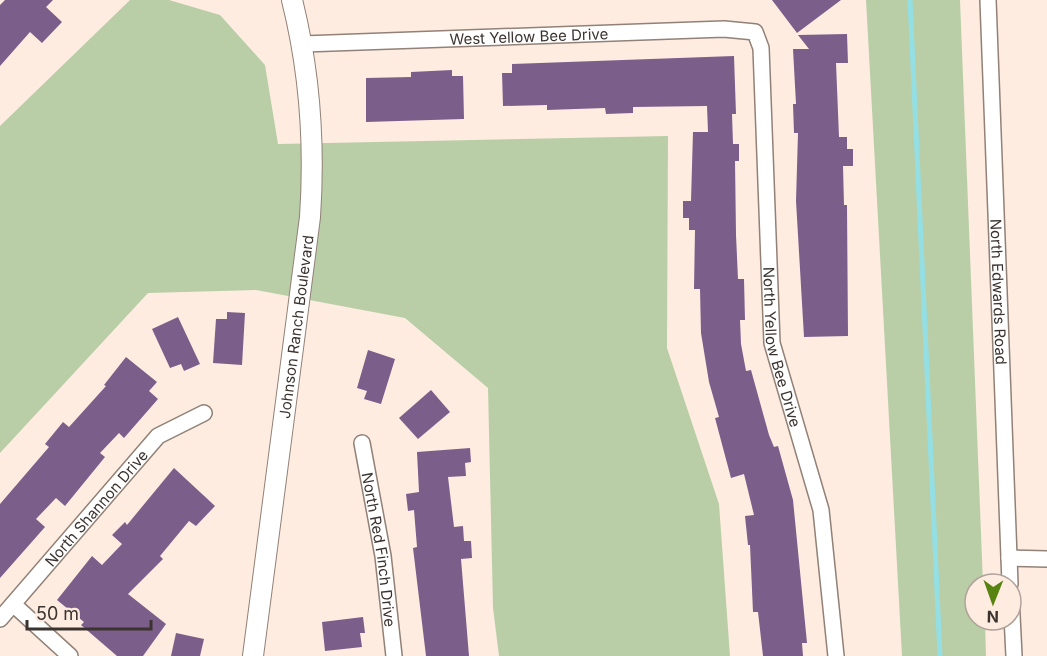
<svg xmlns="http://www.w3.org/2000/svg" width="1047" height="656" font-family="Inter,sans-serif">
  <style>
    .green { fill: #b9cea7 }
    .lines { fill: none; stroke-linecap: round; stroke-linejoin: round }
    .stream { stroke: #93dfe4; stroke-width: 5 }
    .building { fill: #7c5e8a }
    .minor-casing { stroke: #918177; stroke-width: 18 }
    .tertiary-casing { stroke: #918177; stroke-width: 22 }
    .minor { stroke: #fff; stroke-width: 15 }
    .tertiary { stroke: #fff; stroke-width: 20 }
    .labels { text-anchor: middle; dominant-baseline: central; stroke-width: 6; stroke-linejoin: round; paint-order: stroke }
    .street-label { font-size: 15px; fill: #3a332f; stroke: #feece1 }
  </style>
  <rect width="100%" height="100%" fill="#feece1"/>
  <g class="green">
    <path d="M130 0H169L220 15 265 65 278 144 668 136 667 348 719 504 730 656H499L493 608 488 388 405 318 256 290 148 293 0 453V126Z"/>
    <path d="M866 0H960L983 584H975V620H985L986 656H902Z"/>
  </g>
  <g class="lines">
    <path class="stream" d="M910 0 940 656"/>
  </g>
  <g class="building">
    <path d="M5 0H53L46 7 62 22 42 43 30 32 0 66V5Z"/>
    <path d="M772 0H841L797 33Z"/>
    <path d="M847 34 848 63H836L839 137H847V149H853V166H843L844 205H847L848 336 804 337 796 201 798 133H794L793 104H796L793 49H809L798 35Z"/>
    <path d="M734 56 736 114H732L733 144H739V161H735L736 235 738 279H744L745 320H740L741 344 746 371 751 370 769 435 774 447 778 446 793 500 807 643H802L803 656H763L758 612H753L750 545H748L745 516 754 515 744 474 731 478 715 418 719 417 709 382 701 333 700 289H694L695 230H689V218H683V201H691L693 132H708L707 106 633 107V113L606 114 605 108 547 110V105L503 106 502 73H512V64Z"/>
    <path d="M452 70V76H463L464 119 366 122V78L411 77V72Z"/>
    <path d="M227 312 245 313 242 365 213 363 216 319H227Z"/>
    <path d="M178 317 200 364 184 371 181 364 170 368 152 329Z"/>
    <path d="M368 350 395 359 381 404 364 399 367 391 357 388Z"/>
    <path d="M126 357 157 382 149 391 158 399 124 438 119 433 100 453 105 457 65 506 56 498 36 519 45 527 0 578V504L49 447 45 444 63 422 69 427 106 386 104 385Z"/>
    <path d="M431 390 450 412 418 439 399 418Z"/>
    <path d="M470 448 471 462 465 463 466 476 448 477 454 527 463 526 464 541H471L472 558 461 559 469 656H426L413 548 417 547 414 510 408 511 406 494 419 492 417 452Z"/>
    <path d="M174 468 215 506 196 526 189 521 160 556 163 559 128 594 166 624 143 656H117L81 625 84 622 57 600 92 556 102 565 122 544 112 535 125 522 127 525Z"/>
    <path d="M363 617 365 633H360L362 647 325 651 322 622Z"/>
    <path d="M176 633 204 639 200 656H171Z"/>
  </g>
  <g class="lines">
    <defs>
      <g id="minor">
        <path id="s1" d="M988 0 1010 584"/>
        <path id="s2" d="M303 44 724 29 755 32 761 48 772 343 821 510 836 656"/>
        <path id="s3" d="M362 443 383 556 394 656"/>
        <path d="M1009 558 1047 559"/>
        <path d="M1011 595 1014 656"/>
        <path d="M13 604 70 656"/>
        <path id="s4" d="M0 619 158 436 204 413"/>
      </g>
      <g id="tertiary">
        <path id="s5" d="M253 656 310 217C315 143 310 72 292 0"/>
      </g>
    </defs>
    <use href="#minor" class="minor-casing"/>
    <use href="#tertiary" class="tertiary-casing"/>
    <use href="#minor" class="minor"/>
    <use href="#tertiary" class="tertiary"/>
  </g>
  <g class="labels">
    <g class="street-label">
      <text stroke="none"><textPath href="#s2" startOffset="226">West Yellow Bee Drive</textPath></text>
      <text stroke="none"><textPath href="#s1" startOffset="292">North Edwards Road</textPath></text>
      <text stroke="none"><textPath href="#s5" startOffset="332">Johnson Ranch Boulevard</textPath></text>
      <text stroke="none"><textPath href="#s2" startOffset="770">North Yellow Bee Drive</textPath></text>
      <text stroke="none"><textPath href="#s4" startOffset="147">North Shannon Drive</textPath></text>
      <text stroke="none"><textPath href="#s3" startOffset="108">North Red Finch Drive</textPath></text>
    </g>
  </g>
  <g transform="translate(993 602) rotate(181)"><circle r="28" fill="#feece1" stroke="#b0a29a" stroke-width="1.5"/>
  <path d="M0-4.5L10 22L0 15L-10 22Z" fill="#578310"/>
  <text y="-9" font-size="16" font-weight="bold" text-anchor="middle" fill="#3a332f">N</text>
  </g>
  <path d="M27 620v9h124v-9" fill="none" stroke="#3a332f" stroke-width="3"/>
  <text x="36" y="620" font-size="18" fill="#3a332f" stroke="#feece1" stroke-width="4.5" paint-order="stroke">50 m</text>
</svg>
